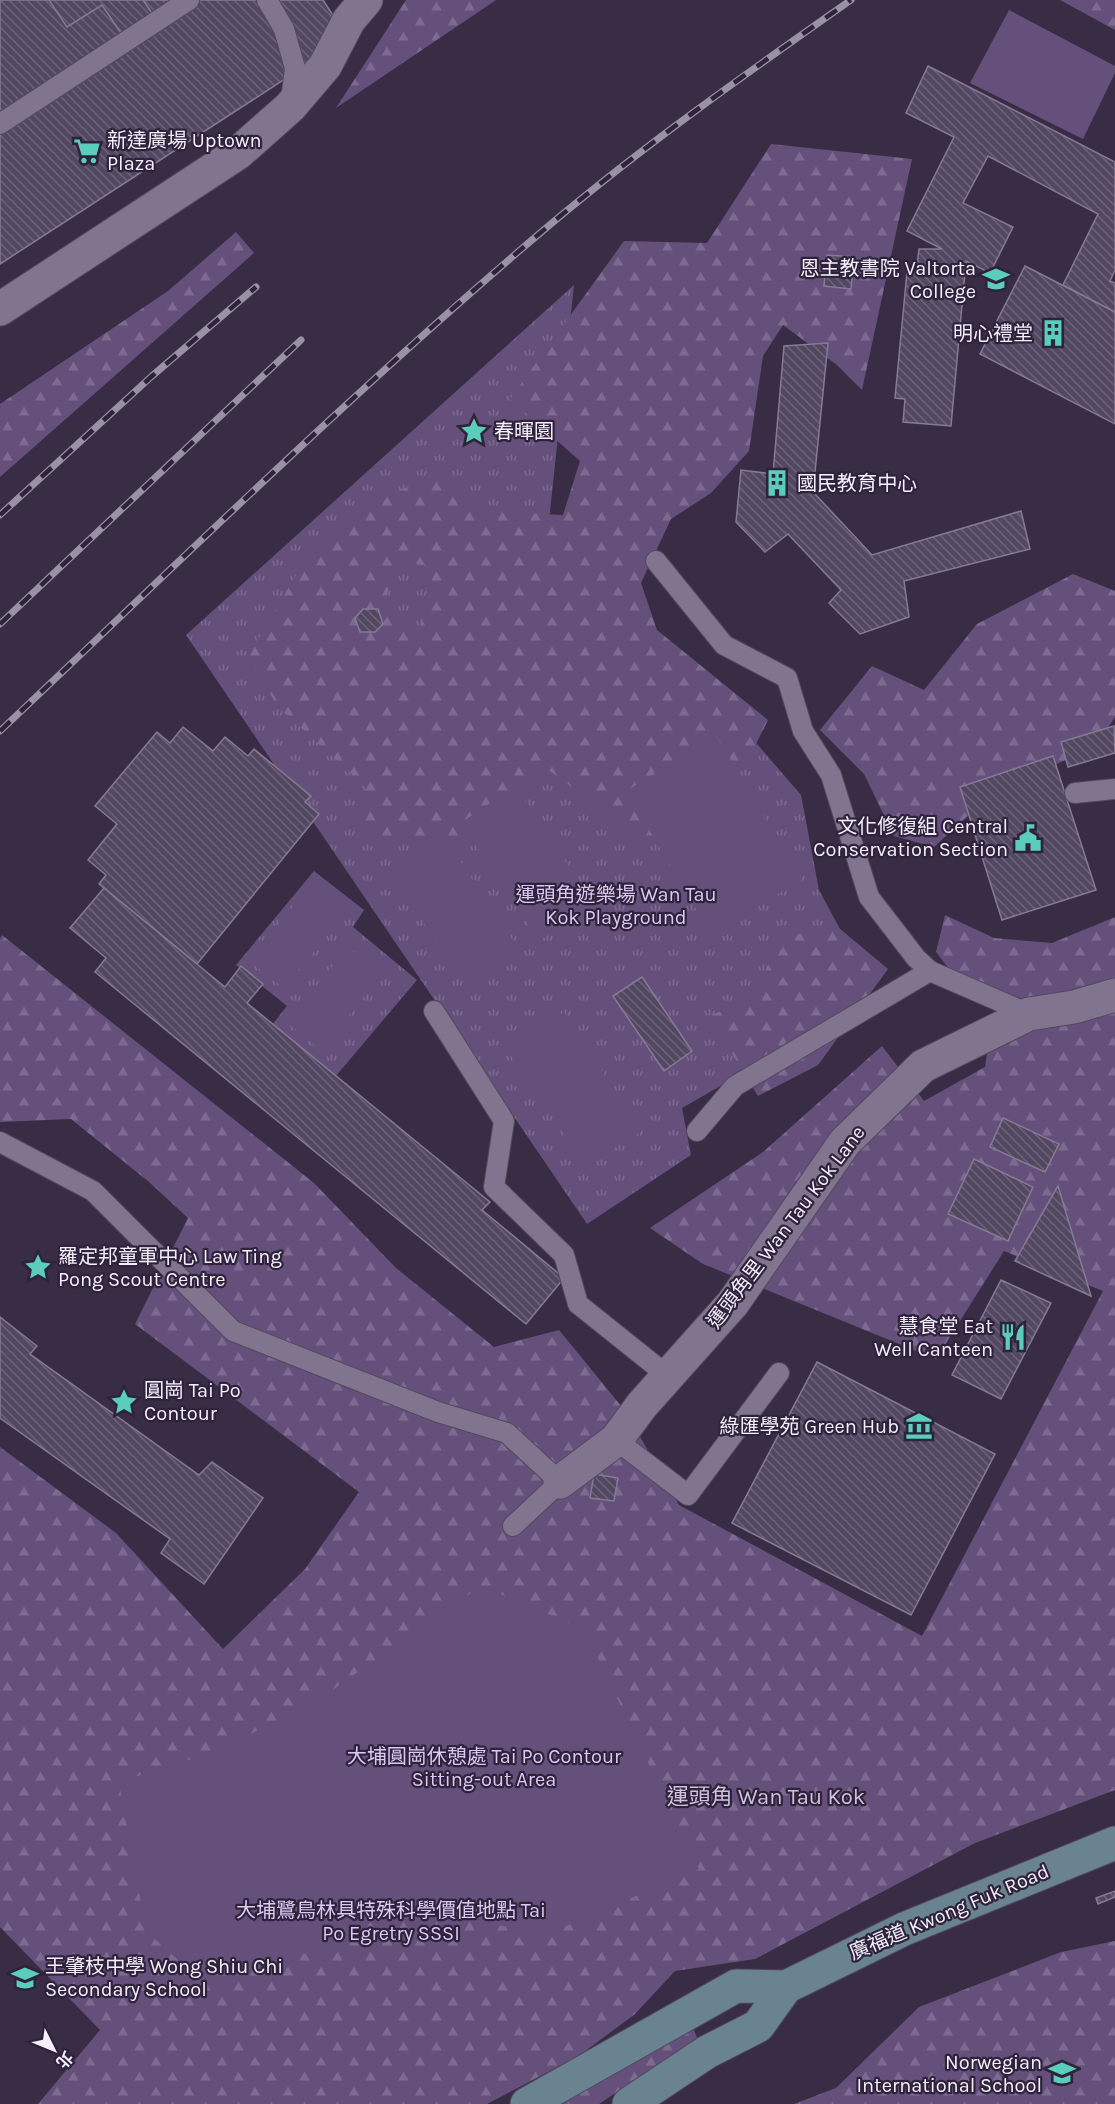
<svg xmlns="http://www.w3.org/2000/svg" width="1115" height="2104" font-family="Karla,'Noto Sans TC',sans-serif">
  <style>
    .grass { fill: url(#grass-tufts) }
    .forest { fill: url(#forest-firs); fill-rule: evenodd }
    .garden { fill: #65507c }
    .building { fill: url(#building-back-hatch); stroke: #867a95; stroke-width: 1.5 }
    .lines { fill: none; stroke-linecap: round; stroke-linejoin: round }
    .lane-casing { stroke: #52495d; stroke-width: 22 }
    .street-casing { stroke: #52495d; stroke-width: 35 }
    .secondary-casing { stroke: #52495d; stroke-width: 35 }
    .lane { stroke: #80748f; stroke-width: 20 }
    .street { stroke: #80748f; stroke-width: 33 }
    .secondary { stroke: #698390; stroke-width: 33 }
    .rail-casing { stroke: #9991a4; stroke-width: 7 }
    .rail { stroke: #2e233a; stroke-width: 4.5; stroke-dasharray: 14; stroke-linecap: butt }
    .labels { text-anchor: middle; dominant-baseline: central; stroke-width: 4.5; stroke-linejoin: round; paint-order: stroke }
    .poi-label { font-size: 20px; fill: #f4eefd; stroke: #2e233a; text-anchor: start }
    .park-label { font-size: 20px; fill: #ddc8f5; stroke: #2e233a }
    .street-label { font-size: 20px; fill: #f4eefd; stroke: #2e233a }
    .quarter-label { font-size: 22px; fill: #cfc2df; stroke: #2e233a }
  </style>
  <defs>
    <pattern id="grass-tufts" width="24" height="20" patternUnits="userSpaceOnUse" patternTransform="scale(1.5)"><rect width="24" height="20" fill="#65507c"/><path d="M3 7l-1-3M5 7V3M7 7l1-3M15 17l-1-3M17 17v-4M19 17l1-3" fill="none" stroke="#7c6a90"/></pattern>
    <pattern id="forest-firs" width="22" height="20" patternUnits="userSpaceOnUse" patternTransform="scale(1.5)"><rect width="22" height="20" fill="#65507c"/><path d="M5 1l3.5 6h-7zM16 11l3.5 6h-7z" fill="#7c6a90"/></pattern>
    <pattern id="building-back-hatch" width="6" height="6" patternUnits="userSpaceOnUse" patternTransform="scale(1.5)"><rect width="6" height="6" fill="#534861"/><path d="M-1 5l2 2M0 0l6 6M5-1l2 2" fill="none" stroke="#6c6379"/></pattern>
  </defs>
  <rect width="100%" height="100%" fill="#382d44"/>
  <g class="grass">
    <path d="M574 285 545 559 751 737 801 795 819 890 872 989 745 1072 682 1108 691 1155 587 1224 186 635Z"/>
    <path d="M314 871 364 910 353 927 417 980 335 1077 272 1025 287 1006 236 965Z"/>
  </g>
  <g class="forest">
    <path d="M406 0H496L336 108Z"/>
    <path d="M1060 0H1115V30Z"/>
    <path d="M771 144 912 159 862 390 837 365 783 325 763 356 749 451 711 493 671 519 641 583 657 630 768 720 749 758 696 776 647 851 587 798 543 766 495 826 454 842 373 835 358 827 366 787 278 707 248 657 299 570 384 494 453 475 482 511 563 515 580 461 510 399 624 241 707 243ZM395 561 435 566 418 634 383 612Z"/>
    <path d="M236 232 254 253 0 477V404L168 291Z"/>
    <path d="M1073 574 1115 591V717L1096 747 996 790 934 847 894 836 864 774 820 730 872 666 924 690 977 624Z"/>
    <path d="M945 915 994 938 1052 943 1115 917V1790L975 1843 755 1959 675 1971 635 2014 580 2055 487 2104H38L100 2030 0 1927V1447L116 1533 223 1649 305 1569 359 1492 135 1324 188 1218 149 1182 71 1119 0 1122V939L2 935 314 1183 396 1268 494 1347 559 1330 626 1412 679 1505 922 1636 1103 1291 1004 1251 936 1359 703 1264 650 1228 763 1152 882 1046 924 1101 985 1067 991 1027 1037 999 969 995 936 952Z"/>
    <path d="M839 928 888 969 818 1065 758 1096 709 1016 761 995 775 937Z"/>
    <path d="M1115 1941V2104H794L836 2088 919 2007 1061 1952Z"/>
    <path d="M693 2027 697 2038 599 2104H559Z"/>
  </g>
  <g class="garden">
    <path d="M1009 10 1115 66V73L1083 139 970 83Z"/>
    <path d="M717 737 802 879 711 934 626 791Z"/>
    <path d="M515 786 594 904 539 941 461 823Z"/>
    <path d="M443 834 520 952 468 986 388 872Z"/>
    <path d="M311 885 345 913 284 988 249 961Z"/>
    <path d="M348 947 382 974 321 1050 287 1022Z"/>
    <path d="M564 1012 641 1132 586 1165 507 1050Z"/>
    <path d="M481 1586 584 1629 699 1869 545 1935 404 1905 312 1952 198 1978 146 1931 119 1782 223 1749 331 1691Z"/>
  </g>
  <g class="building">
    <path d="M0 0H323L348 38 0 264Z"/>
    <path d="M49 0H143L160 25 129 45 102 5 67 27Z"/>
    <path d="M928 66 1115 162V270L1110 281 1115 283V312L1063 285 1098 214 988 156 963 203 1013 227 990 273 966 261 951 426 903 422 905 399 895 398 907 272 916 273 919 249H942L907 231 954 137 906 113Z"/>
    <path d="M827 255 854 257 851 289 824 286Z"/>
    <path d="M1025 266 1115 312V424L980 354Z"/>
    <path d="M828 343 813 492 872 555 1021 511 1030 549 904 581 909 617 860 634 829 603 841 590 788 534 765 552 736 522 741 470 773 474 784 346Z"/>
    <path d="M363 609H378L383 624 375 632H360L355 618Z"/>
    <path d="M1114 726 1115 753 1068 767 1061 742Z"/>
    <path d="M183 727 213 751 225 737 248 756 254 749 311 796 305 802 319 814 197 964 99 884 106 875 88 860 117 824 95 806 157 732 170 743Z"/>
    <path d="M1053 756 1096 890 1002 920 960 787Z"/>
    <path d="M104 888 225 987 241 966 263 984 247 1003 490 1202 482 1210 564 1278 526 1324 95 972 106 958 70 928Z"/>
    <path d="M642 977 692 1051 664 1071 613 996Z"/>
    <path d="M1003 1118 1059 1144 1045 1172 990 1147Z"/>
    <path d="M974 1159 1033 1187 1008 1241 948 1214Z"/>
    <path d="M1058 1186 1091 1296 1015 1261Z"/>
    <path d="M1001 1280 1051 1303 1001 1399 952 1375Z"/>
    <path d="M0 1317 37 1346 30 1354 199 1475 212 1462 263 1498 204 1584 161 1553 170 1539 0 1418Z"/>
    <path d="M817 1362 995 1454 911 1615 732 1523Z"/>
    <path d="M594 1474 618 1478 614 1501 590 1498Z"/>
    <path d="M1115 1891V1897L1098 1904 1096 1898Z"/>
  </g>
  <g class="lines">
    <defs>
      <g id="lane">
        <path d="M267 0 284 29 295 68 291 102"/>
        <path d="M0 124 189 0"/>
        <path d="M656 561 724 645 787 678 803 731 831 775 869 897 916 958 930 971 1029 1014"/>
        <path d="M1075 793 1115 789"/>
        <path d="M434 1011 504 1121 494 1187 564 1255 578 1304 668 1376"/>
        <path d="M697 1131 735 1086 930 971"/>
        <path d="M0 1142 93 1191 233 1331 438 1412 507 1433 560 1482 513 1526"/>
        <path d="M616 1440 688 1495 779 1373"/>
      </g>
      <g id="street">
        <path d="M0 309 238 153 290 107 325 66 349 20 366 0"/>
        <path d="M560 1482 616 1440 642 1405 733 1303 845 1142 923 1066 1029 1014 1074 1007 1115 995"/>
      </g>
      <g id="secondary">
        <path d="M527 2104 736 1986 786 1987 904 1929 1115 1843"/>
        <path d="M629 2104 707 2052 758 2026 786 1987"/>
      </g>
    </defs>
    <use href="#lane" class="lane-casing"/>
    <use href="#street" class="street-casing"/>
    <use href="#secondary" class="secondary-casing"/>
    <use href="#lane" class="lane"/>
    <use href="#street" class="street"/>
    <use href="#secondary" class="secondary"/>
    <defs>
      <g id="rail">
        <path d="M0 515 152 376 256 287"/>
        <path d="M0 624 301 340"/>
        <path d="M0 731C182 559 361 384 552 223 647 143 750 71 851 0"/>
      </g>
    </defs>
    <use href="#rail" class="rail-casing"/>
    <use href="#rail" class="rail"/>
  </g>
  <defs>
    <symbol id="supermarket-bare" viewBox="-9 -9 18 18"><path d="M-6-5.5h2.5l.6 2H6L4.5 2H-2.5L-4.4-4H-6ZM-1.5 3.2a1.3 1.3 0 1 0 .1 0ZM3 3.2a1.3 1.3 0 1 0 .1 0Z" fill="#5bcebb" stroke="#2e233a" stroke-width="2.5" paint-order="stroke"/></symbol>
    <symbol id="school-bare" viewBox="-9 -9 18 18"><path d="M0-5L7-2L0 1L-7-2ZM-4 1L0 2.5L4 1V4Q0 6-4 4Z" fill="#5bcebb" stroke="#2e233a" stroke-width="2.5" paint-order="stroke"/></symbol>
    <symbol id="building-bare" viewBox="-9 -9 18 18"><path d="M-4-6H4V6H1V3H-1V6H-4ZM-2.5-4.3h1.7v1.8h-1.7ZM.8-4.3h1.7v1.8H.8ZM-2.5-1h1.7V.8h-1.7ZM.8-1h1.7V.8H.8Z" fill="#5bcebb" stroke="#2e233a" stroke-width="2.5" paint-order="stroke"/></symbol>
    <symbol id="sight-bare" viewBox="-9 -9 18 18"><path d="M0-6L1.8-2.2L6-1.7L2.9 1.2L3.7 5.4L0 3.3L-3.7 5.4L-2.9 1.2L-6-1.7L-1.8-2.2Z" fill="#5bcebb" stroke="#2e233a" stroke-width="2.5" paint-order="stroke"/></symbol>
    <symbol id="civic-bare" viewBox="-9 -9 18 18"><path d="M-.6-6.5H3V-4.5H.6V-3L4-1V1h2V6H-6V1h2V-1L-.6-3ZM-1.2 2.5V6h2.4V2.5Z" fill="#5bcebb" stroke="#2e233a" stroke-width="2.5" paint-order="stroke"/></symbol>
    <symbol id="restaurant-bare" viewBox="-9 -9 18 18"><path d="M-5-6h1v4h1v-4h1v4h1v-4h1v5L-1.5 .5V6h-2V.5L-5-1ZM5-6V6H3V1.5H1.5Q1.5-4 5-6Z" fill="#5bcebb" stroke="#2e233a" stroke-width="2.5" paint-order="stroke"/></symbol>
    <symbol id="museum-bare" viewBox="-9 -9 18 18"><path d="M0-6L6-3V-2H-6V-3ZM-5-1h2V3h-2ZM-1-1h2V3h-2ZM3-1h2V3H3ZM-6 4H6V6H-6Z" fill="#5bcebb" stroke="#2e233a" stroke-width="2.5" paint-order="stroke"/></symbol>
  </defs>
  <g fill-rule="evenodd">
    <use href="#supermarket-bare" x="68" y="132" width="38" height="38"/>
    <use href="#school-bare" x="977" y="260" width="38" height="38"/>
    <use href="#building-bare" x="1034" y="314" width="38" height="38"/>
    <use href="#sight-bare" x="455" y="412" width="38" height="38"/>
    <use href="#building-bare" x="758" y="464" width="38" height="38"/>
    <use href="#civic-bare" x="1009" y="819" width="38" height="38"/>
    <use href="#sight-bare" x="19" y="1248" width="38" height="38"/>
    <use href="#restaurant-bare" x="994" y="1318" width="38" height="38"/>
    <use href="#sight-bare" x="105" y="1383" width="38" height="38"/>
    <use href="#museum-bare" x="900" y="1407" width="38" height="38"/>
    <use href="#school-bare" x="6" y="1959" width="38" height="38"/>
    <use href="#school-bare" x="1043" y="2054" width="38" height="38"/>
  </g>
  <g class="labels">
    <g class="poi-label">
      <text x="107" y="140">新達廣場 Uptown<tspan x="107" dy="23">Plaza</tspan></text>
      <text x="976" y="268" text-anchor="end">恩主教書院 Valtorta<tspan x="976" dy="23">College</tspan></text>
      <text x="1033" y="333" text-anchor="end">明心禮堂</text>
      <text x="494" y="431">春暉園</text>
      <text x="797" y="483">國民教育中心</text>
      <text x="1008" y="826" text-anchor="end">文化修復組 Central<tspan x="1008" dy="23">Conservation Section</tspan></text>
      <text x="58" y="1256">羅定邦童軍中心 Law Ting<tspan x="58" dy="23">Pong Scout Centre</tspan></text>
      <text x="993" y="1326" text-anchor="end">慧食堂 Eat<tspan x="993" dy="23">Well Canteen</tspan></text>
      <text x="144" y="1390">圓崗 Tai Po<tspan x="144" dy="23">Contour</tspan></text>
      <text x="899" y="1426" text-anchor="end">綠匯學苑 Green Hub</text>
      <text x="45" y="1966">王肇枝中學 Wong Shiu Chi<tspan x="45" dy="23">Secondary School</tspan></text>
      <text x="1042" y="2062" text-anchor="end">Norwegian<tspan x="1042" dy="23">International School</tspan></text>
    </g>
    <g class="park-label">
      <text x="616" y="894">運頭角遊樂場 Wan Tau<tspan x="616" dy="23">Kok Playground</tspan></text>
      <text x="484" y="1756">大埔圓崗休憩處 Tai Po Contour<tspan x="484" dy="23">Sitting-out Area</tspan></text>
      <text x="391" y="1910">大埔鷺鳥林具特殊科學價值地點 Tai<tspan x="391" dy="23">Po Egretry SSSI</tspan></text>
    </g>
    <g class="street-label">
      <text transform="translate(786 1227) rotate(-53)">運頭角里 Wan Tau Kok Lane</text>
      <text transform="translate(949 1912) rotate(-23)">廣福道 Kwong Fuk Road</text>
    </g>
    <g class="quarter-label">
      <text x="766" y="1797">運頭角 Wan Tau Kok</text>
    </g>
  </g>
  <g transform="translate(54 2050) rotate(133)" stroke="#2e233a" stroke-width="4.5" paint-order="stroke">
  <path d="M0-4.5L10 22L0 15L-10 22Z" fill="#f4eefd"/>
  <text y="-9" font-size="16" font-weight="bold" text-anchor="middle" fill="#f4eefd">北</text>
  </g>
</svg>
